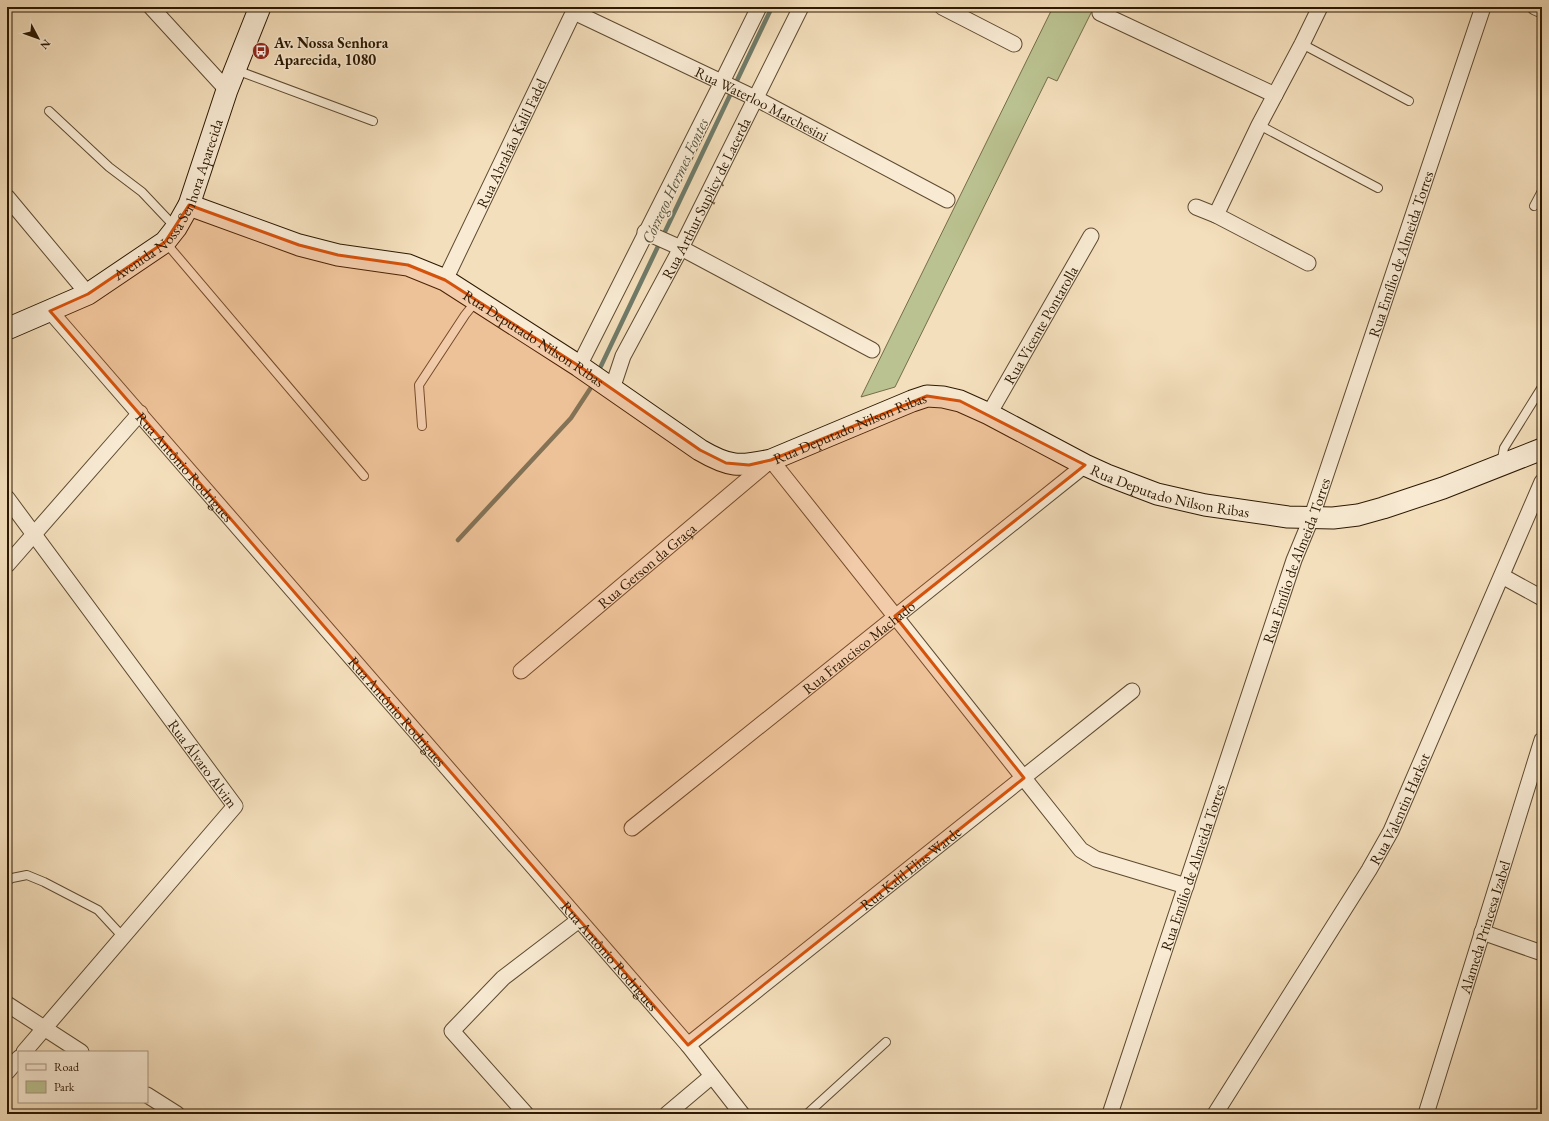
<svg xmlns="http://www.w3.org/2000/svg" width="1549" height="1121" font-family="'EB Garamond',serif">
  <style>
    .green { fill: #bbc291; stroke: #746d49 }
    .lines { fill: none; stroke-linecap: round; stroke-linejoin: round }
    .stream { stroke: #6f7b69; stroke-width: 4.5 }
    .lane-casing { stroke: #5e4a30; stroke-width: 10 }
    .street-casing { stroke: #5e4a30; stroke-width: 17 }
    .secondary-casing { stroke: #2c1801; stroke-width: 23 }
    .lane { stroke: #f8ead3; stroke-width: 8 }
    .street { stroke: #f8ead3; stroke-width: 15 }
    .secondary { stroke: #f8ead3; stroke-width: 21 }
    .marked { fill: #d5520b; fill-opacity: 0.2; stroke: #d5520b; stroke-width: 3; stroke-linejoin: round }
    .labels { text-anchor: middle; dominant-baseline: central; stroke-width: 3; stroke-linejoin: round; paint-order: stroke }
    .poi-label { font-size: 15px; font-weight: bold; fill: #2c1801; stroke: #f8ead3; text-anchor: start }
    .street-label { font-size: 15px; fill: #2c1801; stroke: #f8ead3 }
    .water-label { font-size: 16px; font-style: italic; fill: #53523e; stroke: #f8ead3 }
  </style>
  <rect width="100%" height="100%" fill="#f4dfbc"/>
  <filter id="stains"><feTurbulence type="fractalNoise" baseFrequency=".005" numOctaves="4"/><feColorMatrix values="0 0 0 0 .2 0 0 0 0 .09 0 0 0 0 .02 0 0 0 .5 -.17"/></filter>
  <radialGradient id="worn" r=".72"><stop offset=".6" stop-color="#630" stop-opacity="0"/><stop offset="1" stop-color="#630" stop-opacity=".3"/></radialGradient>
  <path class="green" d="M1053 7H1094L1057 81 1048 77 895 387 861 397Z"/>
  <g class="lines">
    <g class="stream">
      <path d="M601 366 772 7"/>
      <path d="M458 540 571 418 590 389"/>
    </g>
    <defs>
      <g id="lane">
        <path d="M1302 44 1409 101"/>
        <path d="M236 70 373 121"/>
        <path d="M49 111 109 167 142 192 176 228"/>
        <path d="M1259 125 1378 188"/>
        <path d="M1534 206 1542 191"/>
        <path d="M166 243 364 476"/>
        <path d="M422 426 419 385 465 315 477 300"/>
        <path d="M1501 464 1504 448 1542 387"/>
        <path d="M7 881 12 878 27 875 44 882 98 910 123 937"/>
        <path d="M807 1114 886 1042"/>
      </g>
      <g id="street">
        <path d="M151 7 227 90"/>
        <path d="M942 7 1014 44"/>
        <path d="M1535 7 1542 10"/>
        <path id="s1" d="M574 12 755 98 947 200"/>
        <path d="M1100 13 1275 95"/>
        <path d="M7 197 88 294"/>
        <path d="M1196 207 1216 215 1308 263"/>
        <path d="M1216 215 1259 125 1302 44 1320 7"/>
        <path d="M645 232 681 248 872 350"/>
        <path id="s2" d="M445 280 576 7"/>
        <path id="s3" d="M50 311 688 1045 742 1114"/>
        <path d="M579 366 722 82 759 7"/>
        <path id="s4" d="M612 389 623 356 681 248 801 7"/>
        <path id="s5" d="M989 414 1091 236"/>
        <path id="s6" d="M7 498 235 806 24 1052"/>
        <path d="M7 565 140 413"/>
        <path d="M1502 576 1542 598"/>
        <path id="s7" d="M521 671 771 460 1081 850 1096 859 1186 886"/>
        <path id="s8" d="M632 828 1085 465"/>
        <path d="M1482 932 1542 953"/>
        <path d="M7 1004 81 1052"/>
        <path id="s9" d="M688 1045 1132 691"/>
        <path d="M7 1072 19 1058"/>
        <path d="M147 1095 177 1114"/>
        <path d="M526 1114 452 1031 503 978 579 920"/>
        <path d="M667 1114 712 1076"/>
        <path id="s10" d="M1110 1114 1294 560 1311 519 1483 7"/>
        <path id="s11" d="M1215 1114 1369 870 1391 831 1542 482"/>
        <path id="s12" d="M1426 1114 1542 740"/>
      </g>
      <g id="secondary">
        <path id="s13" d="M189 205 299 245 338 255 408 265 445 280 579 366 700 450C729 467 739 467 771 460L912 401 927 396 943 397 960 401 989 414 1085 465 1107 475 1157 494 1205 505 1288 517 1333 518 1358 515 1383 508 1443 488 1542 449"/>
        <path id="s14" d="M7 329 88 294 165 242 176 228 189 205 227 90 260 7"/>
      </g>
    </defs>
    <use href="#lane" class="lane-casing"/>
    <use href="#street" class="street-casing"/>
    <use href="#secondary" class="secondary-casing"/>
    <use href="#lane" class="lane"/>
    <use href="#street" class="street"/>
    <use href="#secondary" class="secondary"/>
  </g>
  <path class="marked" d="M189 205 299 245 338 255 408 265 445 280 579 366 700 450 726 463 749 465 771 460 927 396 960 401 1085 465 895 616 1024 778 688 1045 50 311 88 294 165 242Z"/>
  <defs>
    <symbol id="bus-disc" viewBox="-11 -11 22 22"><circle r="9.5" fill="#8f2418" stroke="#f8ead3"/><path d="M-5-6H5V4H4V6H2V4H-2V6H-4V4H-5ZM-3.5-4V0h7V-4ZM-3.5 1.2v1.5H-2V1.2ZM2 1.2v1.5H3.5V1.2Z" fill="#fff"/></symbol>
  </defs>
  <g fill-rule="evenodd">
    <use href="#bus-disc" x="251" y="41" width="20" height="20"/>
  </g>
  <g class="labels">
    <g class="poi-label">
      <text x="274" y="42">Av. Nossa Senhora<tspan x="274" dy="17">Aparecida, 1080</tspan></text>
    </g>
    <g class="street-label">
      <text stroke="none"><textPath href="#s1" startOffset="209">Rua Waterloo Marchesini</textPath></text>
      <text stroke="none"><textPath href="#s2" startOffset="152">Rua Abrahão Kalil Fadel</textPath></text>
      <text stroke="none"><textPath href="#s14" startOffset="218">Avenida Nossa Senhora Aparecida</textPath></text>
      <text stroke="none"><textPath href="#s4" startOffset="213">Rua Arthur Suplicy de Lacerda</textPath></text>
      <text stroke="none"><textPath href="#s10" startOffset="908">Rua Emílio de Almeida Torres</textPath></text>
      <text stroke="none"><textPath href="#s5" startOffset="103">Rua Vicente Pontarolla</textPath></text>
      <text stroke="none"><textPath href="#s13" startOffset="374">Rua Deputado Nilson Ribas</textPath></text>
      <text stroke="none"><textPath href="#s13" startOffset="734">Rua Deputado Nilson Ribas</textPath></text>
      <text stroke="none"><textPath href="#s3" startOffset="206">Rua Antônio Rodrigues</textPath></text>
      <text stroke="none"><textPath href="#s13" startOffset="1081">Rua Deputado Nilson Ribas</textPath></text>
      <text stroke="none"><textPath href="#s10" startOffset="584">Rua Emílio de Almeida Torres</textPath></text>
      <text stroke="none"><textPath href="#s7" startOffset="164">Rua Gerson da Graça</textPath></text>
      <text stroke="none"><textPath href="#s8" startOffset="290">Rua Francisco Machado</textPath></text>
      <text stroke="none"><textPath href="#s3" startOffset="530">Rua Antônio Rodrigues</textPath></text>
      <text stroke="none"><textPath href="#s6" startOffset="330">Rua Álvaro Alvim</textPath></text>
      <text stroke="none"><textPath href="#s11" startOffset="357">Rua Valentin Harkot</textPath></text>
      <text stroke="none"><textPath href="#s10" startOffset="260">Rua Emílio de Almeida Torres</textPath></text>
      <text stroke="none"><textPath href="#s9" startOffset="284">Rua Kalil Elias Warde</textPath></text>
      <text stroke="none"><textPath href="#s12" startOffset="196">Alameda Princesa Izabel</textPath></text>
      <text stroke="none"><textPath href="#s3" startOffset="854">Rua Antônio Rodrigues</textPath></text>
    </g>
    <g class="water-label">
      <text transform="translate(675 181) rotate(-65)">Córrego Hermes Fontes</text>
    </g>
  </g>
  <rect width="1549" height="1121" fill="none" stroke="#f4dfbc" stroke-width="24"/>
  <rect x="8" y="8" width="1533" height="1105" fill="none" stroke="#2c1801" stroke-width="2"/>
  <rect x="12" y="12" width="1525" height="1097" fill="none" stroke="#2c1801"/>
  <rect x="18" y="1051" width="130" height="52" fill="#f8ead3" stroke="#a6967f"/>
  <rect x="26" y="1064" width="20" height="6" fill="#f8ead3" stroke="#a6967f"/>
  <text x="54" y="1071" font-size="12" fill="#2c1801">Road</text>
  <rect x="26" y="1081" width="20" height="12" fill="#bbc291" stroke="#a6967f"/>
  <text x="54" y="1091" font-size="12" fill="#2c1801">Park</text>
  <g transform="translate(38 38) rotate(131)" stroke="#f8ead3" stroke-width="3" paint-order="stroke">
  <path d="M0-3L7 15L0 10L-7 15Z" fill="#2c1801"/>
  <text y="-6" font-size="11" font-weight="bold" text-anchor="middle" fill="#2c1801">N</text>
  </g>
  <rect width="100%" height="100%" filter="url(#stains)"/>
  <rect width="100%" height="100%" fill="url(#worn)"/>
</svg>
